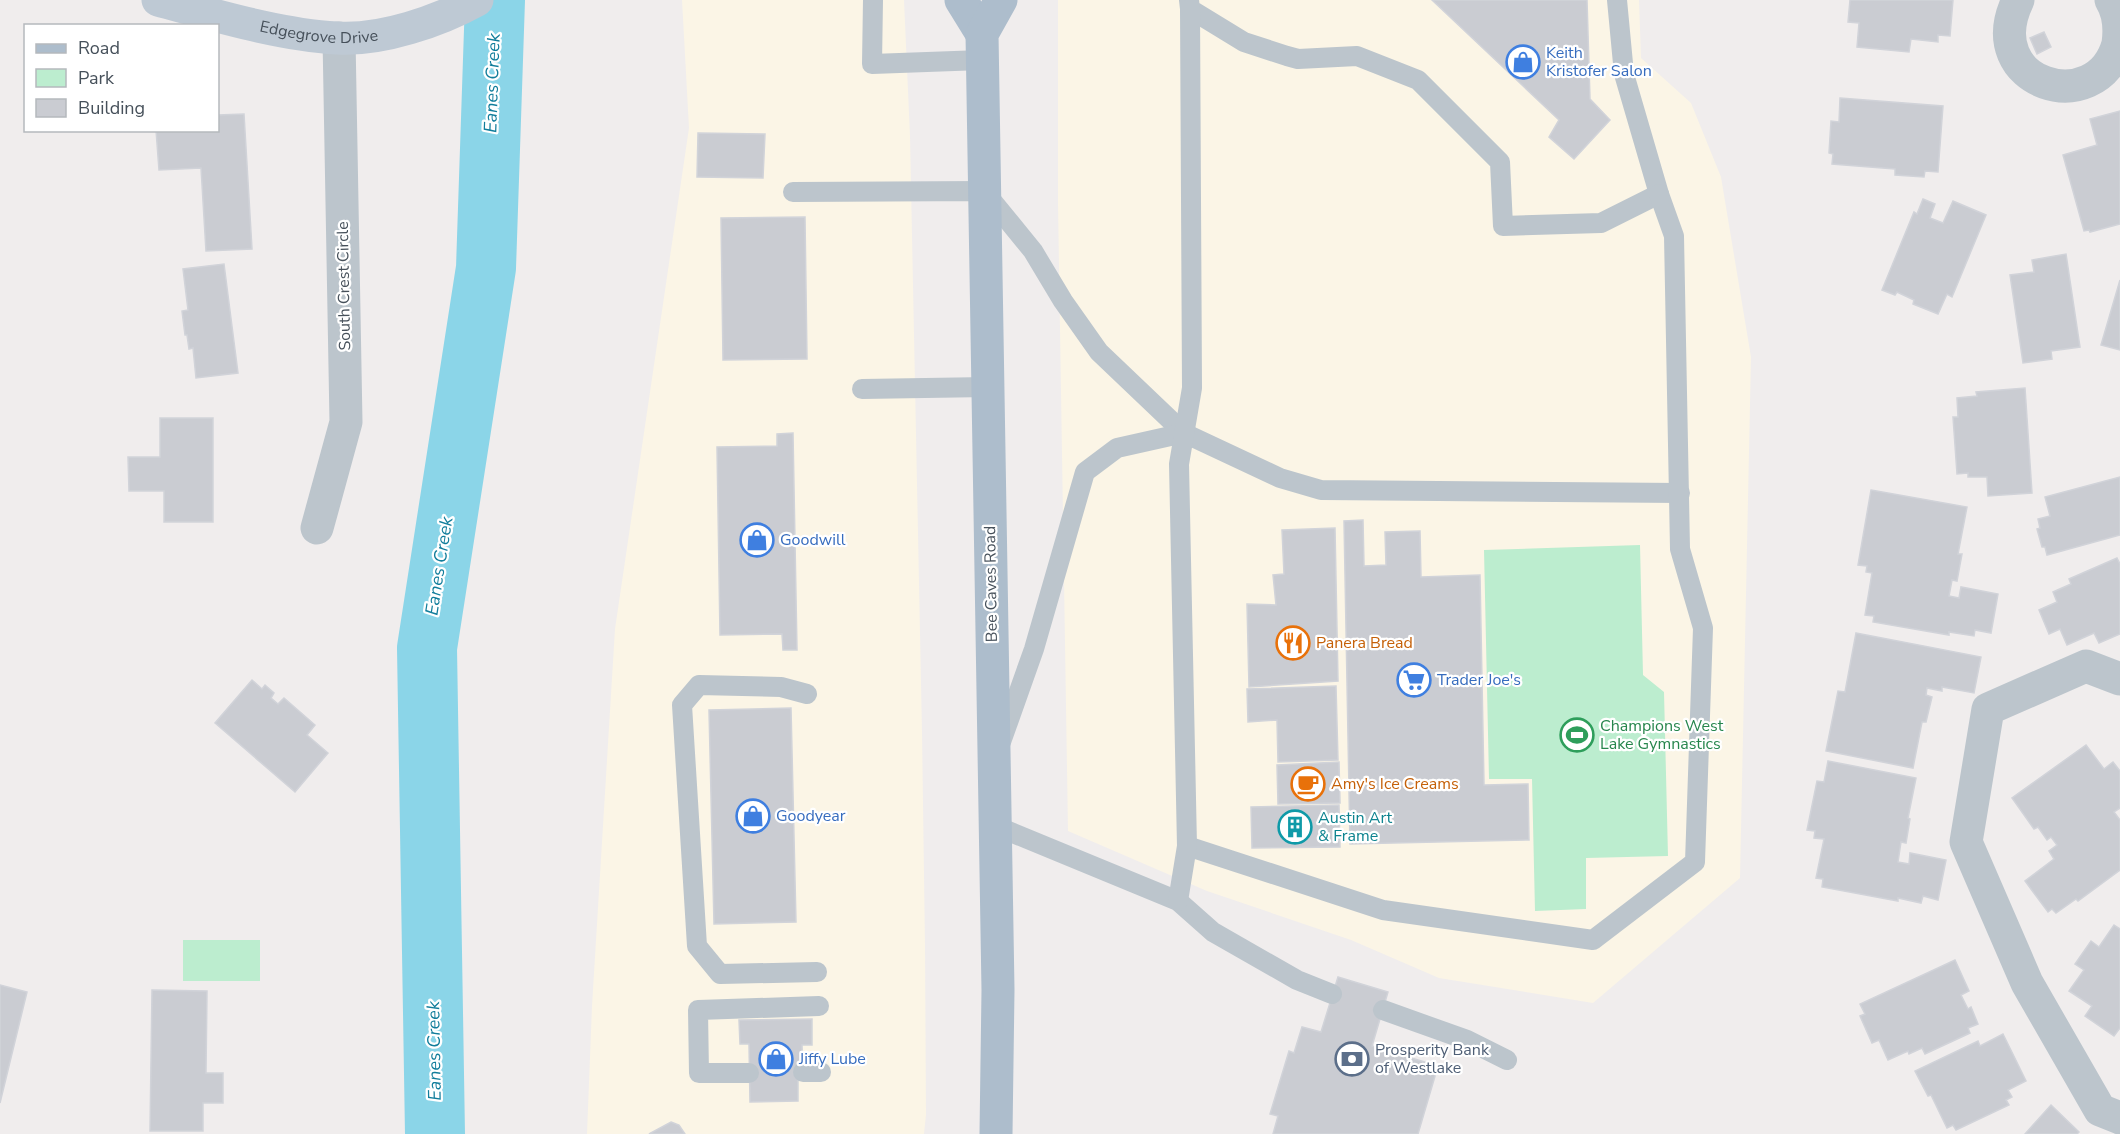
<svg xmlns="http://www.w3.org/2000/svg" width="2120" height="1134" font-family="'Nunito Sans',sans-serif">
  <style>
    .commercial { fill: #fbf5e6 }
    .green { fill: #bcedcf }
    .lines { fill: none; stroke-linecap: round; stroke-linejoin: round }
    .river { stroke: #8bd5e8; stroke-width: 60 }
    .building { fill: #caccd2; stroke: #d1d3d9; stroke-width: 1.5 }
    .lane { stroke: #bcc5cc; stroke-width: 20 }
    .street { stroke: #bcc5cc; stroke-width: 33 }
    .secondary { stroke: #bec9d4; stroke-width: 33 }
    .primary { stroke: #adbdcc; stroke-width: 33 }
    .labels { text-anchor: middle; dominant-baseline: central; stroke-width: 4.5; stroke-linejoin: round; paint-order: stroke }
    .street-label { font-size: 16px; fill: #46505a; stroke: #fff }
    .shop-label { font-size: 16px; fill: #366cbe; stroke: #fff; text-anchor: start }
    .food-label { font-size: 16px; fill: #c56008; stroke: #fff; text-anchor: start }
    .leisure-label { font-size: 16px; fill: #27864d; stroke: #fff; text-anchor: start }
    .culture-label { font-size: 16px; fill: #0d838f; stroke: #fff; text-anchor: start }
    .service-label { font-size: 16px; fill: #4e5e75; stroke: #fff; text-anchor: start }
    .water-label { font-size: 18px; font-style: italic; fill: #117d9b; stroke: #fff }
  </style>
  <rect width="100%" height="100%" fill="#f0eded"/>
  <g class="commercial">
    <path d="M682 0H904L910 136 922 732 925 946 926 1115 924 1134H587L592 1006 615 629 689 128Z"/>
    <path d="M1058 0H1639L1641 58 1691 103 1721 177 1751 357 1740 878 1593 1003 1439 978 1351 940 1207 891 1068 831 1058 203Z"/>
  </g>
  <g class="green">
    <path d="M1640 545 1643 675 1664 692 1668 856 1586 858V909L1535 911 1532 779H1489L1484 550Z"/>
    <rect x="183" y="940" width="77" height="41"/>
  </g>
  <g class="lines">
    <path class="river" d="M435 1134 427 648 486 268 495 0"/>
  </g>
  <g class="building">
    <path d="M1432 0H1587L1590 99 1610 120 1574 159 1549 137 1559 120Z"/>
    <path d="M1850 0H1953L1950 36 1938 35V42L1911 39 1909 52 1857 47 1859 23 1848 22Z"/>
    <path d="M2044 32 2051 47 2037 54 2030 38Z"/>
    <path d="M1840 98 1943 106 1938 172 1925 171 1924 177 1895 175V169L1832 164 1833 154 1829 153 1831 121 1839 122Z"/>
    <path d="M2120 111V224L2090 232 2089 230 2084 231 2063 155 2097 145 2090 119Z"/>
    <path d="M244 114 252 249 206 251 201 168 159 170 156 130H218V115Z"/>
    <path d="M698 133 765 134 763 178 697 177Z"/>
    <path d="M1923 199 1935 204 1930 218 1943 223 1953 201 1986 215 1952 297 1947 294 1938 314 1913 304 1914 300 1897 292 1895 295 1882 290 1914 212 1917 214Z"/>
    <path d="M805 217 807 359 723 360 721 218Z"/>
    <path d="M2066 254 2080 347 2051 351 2052 359 2023 363 2010 275 2034 272 2032 260Z"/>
    <path d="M224 264 238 373 196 378 193 348 189 349 187 335H185L182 311 188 310 183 269Z"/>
    <path d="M2120 280V350L2101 345Z"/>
    <path d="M2025 388 2032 493 1988 496 1987 477H1968V473L1957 474 1953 417H1958L1957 398 1977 396 1976 392Z"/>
    <path d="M160 418H213V522H164V491H129L128 457H160Z"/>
    <path d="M793 433 797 650H783L782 634 720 635 717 447 777 446V434Z"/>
    <path d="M2120 477V535L2047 555 2045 547H2042L2037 529 2040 528 2038 519 2050 516 2045 497Z"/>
    <path d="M1871 490 1967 507 1958 554H1962L1957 581 1952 580 1949 596 1959 598 1961 587 1998 594 1991 633 1975 630 1974 636 1949 632V635L1873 622 1874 616 1865 615 1872 573 1866 572 1867 566 1858 565Z"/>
    <path d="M1363 520 1364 566 1386 565 1385 532 1420 531 1421 577 1480 575 1484 785 1528 784 1529 840 1350 844 1344 521Z"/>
    <path d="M1335 528 1338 681 1249 687 1247 604 1276 605 1273 575 1284 574 1282 530Z"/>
    <path d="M2117 558 2120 564V634L2099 643 2094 633 2067 645 2060 629 2049 634 2039 610 2057 602 2053 592 2071 584 2069 579Z"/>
    <path d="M1856 633 1981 657 1974 693 1942 687V691L1927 688 1926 695 1932 697 1926 722H1922L1913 768 1826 751 1838 691 1845 692Z"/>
    <path d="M252 680 262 689 265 685 274 693 271 698 278 704 284 698 315 725 307 735 328 753 295 792 215 723Z"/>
    <path d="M1336 686 1338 760 1278 762 1277 720 1248 722 1247 689Z"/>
    <path d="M791 708 796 922 714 924 709 710Z"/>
    <path d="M2086 745 2104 769 2113 762 2120 771V808L2114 812 2120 820V870L2078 901 2076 899 2056 913 2052 909 2048 912 2025 881 2054 859 2049 851 2057 845 2051 837 2047 840 2038 827 2034 829 2012 798Z"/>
    <path d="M1828 761 1916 778 1908 818 1910 819 1906 843 1901 842 1898 862 1909 864 1910 853 1946 860 1938 900 1923 896 1921 903 1898 898V901L1822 887 1823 879 1816 878 1824 839 1814 838 1815 831 1807 830 1817 781 1824 782Z"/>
    <path d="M1339 762 1340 803 1278 804 1277 765Z"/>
    <path d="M1339 805 1340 847 1252 848 1251 807Z"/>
    <path d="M2114 925 2120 929V1028L2114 1036 2085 1016 2092 1006 2069 991 2084 970 2075 964 2091 941 2099 947Z"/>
    <path d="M1955 960 1969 991 1961 995 1968 1009 1971 1007 1978 1024 1968 1028 1970 1033 1925 1054 1922 1048 1909 1054 1908 1051 1888 1060 1879 1040 1872 1043 1860 1016 1865 1014 1860 1004Z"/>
    <path d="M1338 977 1388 992 1372 1046 1438 1066 1418 1134H1273L1278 1116 1270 1114 1289 1051 1294 1053 1302 1027 1321 1032Z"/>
    <path d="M0 985 27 992 0 1103Z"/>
    <path d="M152 990 207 991 206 1073H223V1103H203V1131H150Z"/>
    <path d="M812 1019V1045H802L803 1080H798V1101L750 1102 749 1044H740L739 1020Z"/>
    <path d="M2003 1034 2026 1081 2008 1090 2012 1097 2006 1100 2009 1105 1956 1130 1953 1125 1947 1128 1931 1095 1928 1096 1915 1071 1978 1041 1980 1046Z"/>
    <path d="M2051 1105 2079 1132 2077 1134H2025Z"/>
    <path d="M671 1122 679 1125 685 1134H649Z"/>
  </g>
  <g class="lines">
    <g class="lane">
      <path d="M873 0 872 64 982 60"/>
      <path d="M1189 0 1190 9 1244 42 1287 56 1298 59 1357 56 1418 80 1500 162 1503 226 1601 223 1659 194 1624 74 1617 0"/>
      <path d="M793 192 984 191 1033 251 1063 301 1099 352 1184 433 1280 478 1321 490 1680 493"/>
      <path d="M862 389 988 387"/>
      <path d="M807 694 781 687 699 685 682 705 697 946 720 974 817 972"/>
      <path d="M1001 742 1034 649 1085 472 1117 448 1184 433"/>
      <path d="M996 826 1178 901 1213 932 1297 980 1332 994"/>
      <path d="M1187 846 1383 910 1593 940 1695 862 1703 628 1680 549 1674 236 1659 194"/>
      <path d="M1178 901 1187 846 1179 464 1192 388 1190 9"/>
      <path d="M1383 1010 1467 1040 1507 1060"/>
      <path d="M803 1072H821"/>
      <path d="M749 1073H699L698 1010 819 1006"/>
    </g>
    <g class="street">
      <path d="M2018 0C1977 85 2097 120 2118 44 2120 29 2119 13 2111 0"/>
      <path d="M317 528 346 422 339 38"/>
      <path d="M2120 679 2086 666 1988 709 1966 842 2027 983 2100 1110 2120 1118"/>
    </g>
    <path class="secondary" id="s1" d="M158 0C214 15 280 35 337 38 381 41 439 21 477 0"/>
    <g class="primary">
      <path d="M961 0 982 34"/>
      <path d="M996 1134 998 990 982 34 1001 0"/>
    </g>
  </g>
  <defs>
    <symbol id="shop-ring" viewBox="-11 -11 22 22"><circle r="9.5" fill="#fff" stroke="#3f7fe0" stroke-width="1.5"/><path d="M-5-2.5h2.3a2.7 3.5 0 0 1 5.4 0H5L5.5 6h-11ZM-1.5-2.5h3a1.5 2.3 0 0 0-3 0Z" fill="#3f7fe0"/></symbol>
    <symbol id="restaurant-ring" viewBox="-11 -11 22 22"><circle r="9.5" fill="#fff" stroke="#e8710a" stroke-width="1.5"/><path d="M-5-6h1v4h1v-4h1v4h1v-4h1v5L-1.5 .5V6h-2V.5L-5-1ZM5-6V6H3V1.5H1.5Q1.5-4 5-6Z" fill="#e8710a"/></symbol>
    <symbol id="supermarket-ring" viewBox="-11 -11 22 22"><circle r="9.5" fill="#fff" stroke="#3f7fe0" stroke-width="1.5"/><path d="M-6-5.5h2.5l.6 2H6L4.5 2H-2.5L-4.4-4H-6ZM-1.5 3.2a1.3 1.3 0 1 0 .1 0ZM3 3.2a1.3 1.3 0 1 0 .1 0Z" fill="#3f7fe0"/></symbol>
    <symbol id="stadium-ring" viewBox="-11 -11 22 22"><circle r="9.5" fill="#fff" stroke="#2e9e5b" stroke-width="1.5"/><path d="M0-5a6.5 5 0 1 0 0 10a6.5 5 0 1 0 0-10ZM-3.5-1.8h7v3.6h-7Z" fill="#2e9e5b"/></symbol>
    <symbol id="cafe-ring" viewBox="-11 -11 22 22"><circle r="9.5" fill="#fff" stroke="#e8710a" stroke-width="1.5"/><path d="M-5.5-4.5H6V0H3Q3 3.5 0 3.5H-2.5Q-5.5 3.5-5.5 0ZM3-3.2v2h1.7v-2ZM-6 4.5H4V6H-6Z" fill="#e8710a"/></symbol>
    <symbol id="building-ring" viewBox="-11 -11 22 22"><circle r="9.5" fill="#fff" stroke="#0f9aa8" stroke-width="1.5"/><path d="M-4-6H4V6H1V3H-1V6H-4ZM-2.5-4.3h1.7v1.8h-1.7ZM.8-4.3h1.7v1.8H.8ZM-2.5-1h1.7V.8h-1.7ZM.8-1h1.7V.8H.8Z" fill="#0f9aa8"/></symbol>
    <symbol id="bank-ring" viewBox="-11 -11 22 22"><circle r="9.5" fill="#fff" stroke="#5c6f8a" stroke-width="1.5"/><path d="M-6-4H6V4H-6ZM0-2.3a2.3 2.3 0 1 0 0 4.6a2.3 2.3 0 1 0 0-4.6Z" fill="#5c6f8a"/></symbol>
  </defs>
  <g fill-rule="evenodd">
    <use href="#shop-ring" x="1504" y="43" width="38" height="38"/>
    <use href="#shop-ring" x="738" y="521" width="38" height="38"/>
    <use href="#restaurant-ring" x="1274" y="624" width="38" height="38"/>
    <use href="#supermarket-ring" x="1395" y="661" width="38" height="38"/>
    <use href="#stadium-ring" x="1558" y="716" width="38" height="38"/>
    <use href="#cafe-ring" x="1289" y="765" width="38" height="38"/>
    <use href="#shop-ring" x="734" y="797" width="38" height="38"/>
    <use href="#building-ring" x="1276" y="808" width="38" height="38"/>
    <use href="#shop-ring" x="757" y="1040" width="38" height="38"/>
    <use href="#bank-ring" x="1333" y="1040" width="38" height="38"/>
  </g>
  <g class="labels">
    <g class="street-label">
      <text stroke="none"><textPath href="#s1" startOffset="165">Edgegrove Drive</textPath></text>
      <text transform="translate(344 286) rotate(-91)">South Crest Circle</text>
      <text transform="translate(991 584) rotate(-91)">Bee Caves Road</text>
    </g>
    <g class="shop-label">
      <text x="1546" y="53">Keith<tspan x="1546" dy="18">Kristofer Salon</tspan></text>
      <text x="780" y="540">Goodwill</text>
      <text x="1437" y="680">Trader Joe's</text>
      <text x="776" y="816">Goodyear</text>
      <text x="799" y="1059">Jiffy Lube</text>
    </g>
    <g class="food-label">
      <text x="1316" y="643">Panera Bread</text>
      <text x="1331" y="784">Amy's Ice Creams</text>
    </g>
    <g class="leisure-label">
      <text x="1600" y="726">Champions West<tspan x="1600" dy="18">Lake Gymnastics</tspan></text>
    </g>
    <g class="culture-label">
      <text x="1318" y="818">Austin Art<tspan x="1318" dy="18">&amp; Frame</tspan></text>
    </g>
    <g class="service-label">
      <text x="1375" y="1050">Prosperity Bank<tspan x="1375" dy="18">of Westlake</tspan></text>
    </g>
    <g class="water-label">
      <text transform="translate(492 83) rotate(-88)">Eanes Creek</text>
      <text transform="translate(439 566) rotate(-81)">Eanes Creek</text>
      <text transform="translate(434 1051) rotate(-91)">Eanes Creek</text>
    </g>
  </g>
  <rect x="24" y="24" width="195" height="108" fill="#ffffff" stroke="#b5b9bd" stroke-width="1.5"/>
  <rect x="36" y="44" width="30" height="9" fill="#adbdcc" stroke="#b5b9bd" stroke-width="1.5"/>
  <text x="78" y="54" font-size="18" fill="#46505a">Road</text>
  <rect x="36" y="69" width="30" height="18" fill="#bcedcf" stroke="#b5b9bd" stroke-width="1.5"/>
  <text x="78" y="84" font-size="18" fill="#46505a">Park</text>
  <rect x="36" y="99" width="30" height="18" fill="#caccd2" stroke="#b5b9bd" stroke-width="1.5"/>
  <text x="78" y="114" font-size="18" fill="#46505a">Building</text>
</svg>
